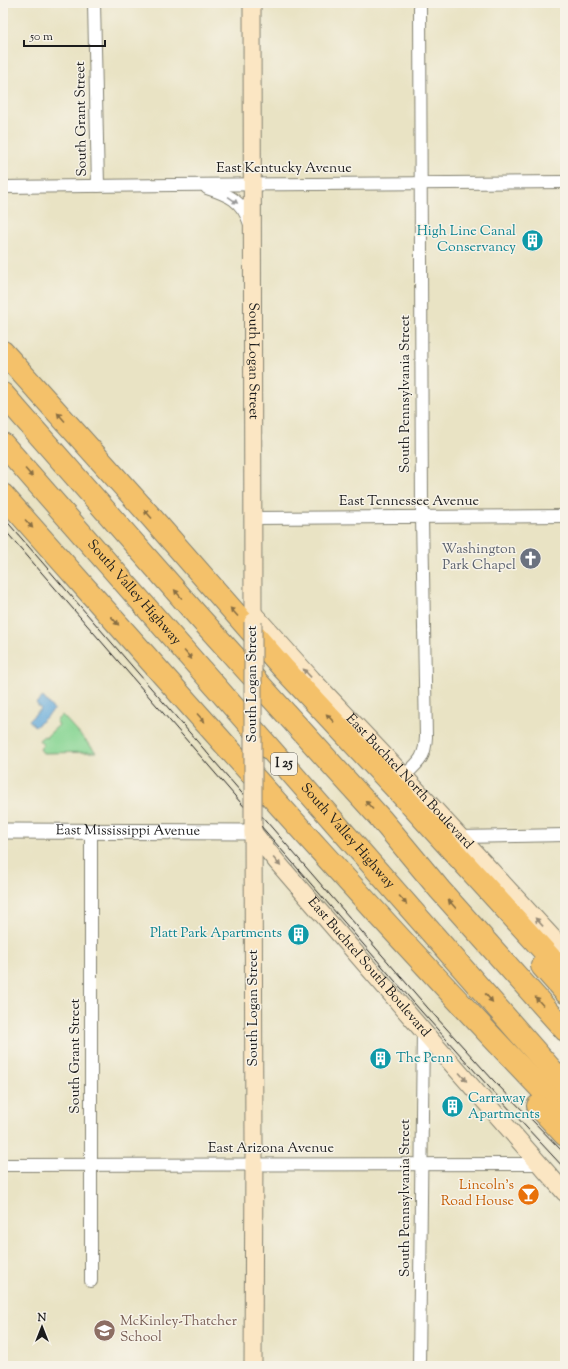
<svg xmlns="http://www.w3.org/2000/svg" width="568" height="1369" font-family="'Sorts Mill Goudy',serif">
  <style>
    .green { fill: #89d694; stroke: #527958 }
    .water { fill: #65aada; stroke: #40637b }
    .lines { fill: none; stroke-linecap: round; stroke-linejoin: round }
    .minor-casing { stroke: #828070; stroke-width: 14 }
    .tertiary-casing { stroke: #828070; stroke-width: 17 }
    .secondary-casing { stroke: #828070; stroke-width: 19 }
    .motorway-casing { stroke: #828070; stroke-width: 24 }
    .minor { stroke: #fff; stroke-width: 12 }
    .tertiary { stroke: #fff; stroke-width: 15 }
    .secondary { stroke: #fbe6c3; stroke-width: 17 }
    .motorway { stroke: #f4c16a; stroke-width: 22 }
    .tram { stroke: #1c1c1c; stroke-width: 1 }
    .secondary-bridge-casing { stroke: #828070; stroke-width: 19; stroke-linecap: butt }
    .secondary-bridge { stroke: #fbe6c3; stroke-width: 17 }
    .oneway { fill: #999 }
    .oneway2 { fill: #886e43 }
    .oneway3 { fill: #978b78 }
    .labels { text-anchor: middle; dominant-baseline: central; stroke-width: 3; stroke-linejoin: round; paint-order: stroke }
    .shield { fill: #f7f3e8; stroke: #5e5c59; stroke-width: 1 }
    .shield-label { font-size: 13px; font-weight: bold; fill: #1c1c1c }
    .street-label { font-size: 14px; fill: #1c1c1c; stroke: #f7f3e8 }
    .culture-label { font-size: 14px; fill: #0d838f; stroke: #f7f3e8; text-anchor: end }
    .worship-label { font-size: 14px; fill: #5b616d; stroke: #f7f3e8; text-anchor: end }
    .food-label { font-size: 14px; fill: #c56008; stroke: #f7f3e8; text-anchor: end }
    .education-label { font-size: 14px; fill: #785e54; stroke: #f7f3e8; text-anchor: start }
  </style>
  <rect width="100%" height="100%" fill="#f7f3e8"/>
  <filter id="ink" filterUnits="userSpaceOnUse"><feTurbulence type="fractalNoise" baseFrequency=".025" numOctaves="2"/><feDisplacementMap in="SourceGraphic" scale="8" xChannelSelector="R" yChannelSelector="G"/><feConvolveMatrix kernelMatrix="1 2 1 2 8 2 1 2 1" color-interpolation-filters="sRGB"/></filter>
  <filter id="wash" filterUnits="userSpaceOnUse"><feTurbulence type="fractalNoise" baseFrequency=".012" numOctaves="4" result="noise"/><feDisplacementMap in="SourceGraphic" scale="16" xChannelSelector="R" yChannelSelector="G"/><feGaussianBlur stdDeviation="0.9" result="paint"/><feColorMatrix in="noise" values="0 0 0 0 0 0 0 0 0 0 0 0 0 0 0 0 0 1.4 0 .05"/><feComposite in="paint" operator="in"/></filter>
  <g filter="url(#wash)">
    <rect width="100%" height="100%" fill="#e9e3c4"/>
    <path class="green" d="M62 715 96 752 43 753 40 749 43 745 39 740 44 736 46 737 59 725 56 721Z"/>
    <path class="water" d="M43 697 54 710 35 727 29 720 41 709 36 703Z"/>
  </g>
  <g filter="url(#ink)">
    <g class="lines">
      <defs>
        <g id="minor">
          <path d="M94 3 98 186"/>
          <path d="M3 187 173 185 565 182"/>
          <path d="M207 188C229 195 242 200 250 224"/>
          <path d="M254 518 565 516"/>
          <path d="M404 776C419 762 425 758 426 737L422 517 420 3"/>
          <path d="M91 831V1281"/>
          <path d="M460 837 565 835"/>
          <path d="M3 1165 539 1164"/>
          <path d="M419 1366 423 1031"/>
        </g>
        <g id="tertiary">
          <path id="s1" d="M3 831 253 832"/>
        </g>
        <g id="secondary">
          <path id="s2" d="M252 3 253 622"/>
          <path id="s3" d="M253 613 312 679 404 776 565 951"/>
          <path id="s4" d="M253 832 277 862 423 1031 565 1193"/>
          <path d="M253 1366 254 1151 253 824"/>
        </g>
        <g id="motorway">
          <path d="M3 352 152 518 283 668 402 795 565 974"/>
          <path d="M3 394 197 615 381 819 440 890 565 1030"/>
          <path id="s5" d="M3 444 565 1085"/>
          <path d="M3 495C188 703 372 913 565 1114"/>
          <path d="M542 966 565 992"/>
          <path d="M538 1106 565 1135"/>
        </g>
      </defs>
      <use href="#minor" class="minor-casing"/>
      <use href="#tertiary" class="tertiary-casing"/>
      <use href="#secondary" class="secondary-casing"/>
      <use href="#motorway" class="motorway-casing"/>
      <use href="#minor" class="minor"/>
      <use href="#tertiary" class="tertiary"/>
      <use href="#secondary" class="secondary"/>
      <use href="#motorway" class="motorway"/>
      <g class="tram">
        <path d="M3 517 427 1007 493 1080 565 1154"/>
        <path d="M3 528 421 1011 488 1086 565 1169"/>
      </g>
      <defs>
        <path id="secondary-bridge" d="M253 824V622"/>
      </defs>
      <use href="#secondary-bridge" class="secondary-bridge-casing"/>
      <use href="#secondary-bridge" class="secondary-bridge"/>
    </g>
    <defs><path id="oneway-solid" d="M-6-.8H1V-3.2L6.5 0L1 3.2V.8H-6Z"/></defs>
    <use class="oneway" href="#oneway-solid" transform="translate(233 200) rotate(35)"/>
    <g class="oneway2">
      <use href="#oneway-solid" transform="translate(61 417) rotate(-132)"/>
      <use href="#oneway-solid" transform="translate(29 473) rotate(49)"/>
      <use href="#oneway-solid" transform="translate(148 514) rotate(-132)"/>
      <use href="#oneway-solid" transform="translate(29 524) rotate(48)"/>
      <use href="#oneway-solid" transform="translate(178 594) rotate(-131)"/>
      <use href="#oneway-solid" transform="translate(234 612) rotate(-132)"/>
      <use href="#oneway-solid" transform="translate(115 621) rotate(48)"/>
      <use href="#oneway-solid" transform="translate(188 655) rotate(49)"/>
      <use href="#oneway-solid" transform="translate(201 718) rotate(48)"/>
      <use href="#oneway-solid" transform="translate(330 718) rotate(-133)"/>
      <use href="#oneway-solid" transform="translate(369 805) rotate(-132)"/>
      <use href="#oneway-solid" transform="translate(403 900) rotate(49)"/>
      <use href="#oneway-solid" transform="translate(452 904) rotate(-132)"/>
      <use href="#oneway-solid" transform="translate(489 998) rotate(49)"/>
      <use href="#oneway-solid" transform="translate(539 1001) rotate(-132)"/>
    </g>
    <g class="oneway3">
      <use href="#oneway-solid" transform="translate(307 673) rotate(-133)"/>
      <use href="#oneway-solid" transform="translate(277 862) rotate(50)"/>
      <use href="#oneway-solid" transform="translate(539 922) rotate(-133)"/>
      <use href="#oneway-solid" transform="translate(463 1077) rotate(49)"/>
    </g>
  </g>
  <defs>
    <symbol id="building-disc" viewBox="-11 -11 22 22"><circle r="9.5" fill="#0f9aa8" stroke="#f7f3e8"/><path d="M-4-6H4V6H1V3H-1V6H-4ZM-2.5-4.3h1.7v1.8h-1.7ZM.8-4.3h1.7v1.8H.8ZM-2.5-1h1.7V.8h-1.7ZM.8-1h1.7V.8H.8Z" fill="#fff"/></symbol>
    <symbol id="church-disc" viewBox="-11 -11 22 22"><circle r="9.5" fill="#6b7280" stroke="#f7f3e8"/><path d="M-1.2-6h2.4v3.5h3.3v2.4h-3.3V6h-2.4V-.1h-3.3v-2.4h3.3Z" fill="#fff"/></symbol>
    <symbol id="bar-disc" viewBox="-11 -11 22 22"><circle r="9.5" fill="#e8710a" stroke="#f7f3e8"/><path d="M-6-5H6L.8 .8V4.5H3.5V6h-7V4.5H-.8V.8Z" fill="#fff"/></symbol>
    <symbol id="school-disc" viewBox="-11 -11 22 22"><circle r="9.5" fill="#8d6e63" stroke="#f7f3e8"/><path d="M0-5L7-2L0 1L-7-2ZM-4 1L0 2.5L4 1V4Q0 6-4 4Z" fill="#fff"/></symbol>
  </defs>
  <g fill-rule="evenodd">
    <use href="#building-disc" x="520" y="228" width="25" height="25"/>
    <use href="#church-disc" x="518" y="546" width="25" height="25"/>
    <use href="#building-disc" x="286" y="922" width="25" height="25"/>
    <use href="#building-disc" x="368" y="1046" width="25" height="25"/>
    <use href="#building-disc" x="440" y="1094" width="25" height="25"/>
    <use href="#bar-disc" x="516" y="1182" width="25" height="25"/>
    <use href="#school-disc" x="92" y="1318" width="25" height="25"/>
  </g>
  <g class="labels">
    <rect class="shield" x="271" y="753" width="26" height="22" rx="3"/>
    <g class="shield-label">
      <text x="284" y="764">I 25</text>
    </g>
    <g class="street-label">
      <text transform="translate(82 119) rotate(-91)">South Grant Street</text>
      <text x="284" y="169">East Kentucky Avenue</text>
      <text stroke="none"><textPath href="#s2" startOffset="358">South Logan Street</textPath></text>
      <text transform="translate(406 394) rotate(-90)">South Pennsylvania Street</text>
      <text x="409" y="502">East Tennessee Avenue</text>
      <text stroke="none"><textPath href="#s5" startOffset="198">South Valley Highway</textPath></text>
      <text transform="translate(253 684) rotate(-90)">South Logan Street</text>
      <text stroke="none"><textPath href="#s3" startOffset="230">East Buchtel North Boulevard</textPath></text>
      <text stroke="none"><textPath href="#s1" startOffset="125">East Mississippi Avenue</textPath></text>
      <text stroke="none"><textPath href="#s5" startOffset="522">South Valley Highway</textPath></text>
      <text stroke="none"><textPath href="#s4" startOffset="178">East Buchtel South Boulevard</textPath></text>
      <text transform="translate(254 1008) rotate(-90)">South Logan Street</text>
      <text transform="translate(76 1056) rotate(-90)">South Grant Street</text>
      <text x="271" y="1149">East Arizona Avenue</text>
      <text transform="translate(406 1198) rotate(-90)">South Pennsylvania Street</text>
    </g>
    <g class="culture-label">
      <text x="516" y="232">High Line Canal<tspan x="516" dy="16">Conservancy</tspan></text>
      <text x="282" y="934">Platt Park Apartments</text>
      <text x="396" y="1059" text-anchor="start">The Penn</text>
      <text x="468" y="1099" text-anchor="start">Carraway<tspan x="468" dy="16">Apartments</tspan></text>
    </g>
    <g class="worship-label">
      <text x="516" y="550">Washington<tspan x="516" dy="16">Park Chapel</tspan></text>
    </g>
    <g class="food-label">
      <text x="514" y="1186">Lincoln's<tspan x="514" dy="16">Road House</tspan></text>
    </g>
    <g class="education-label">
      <text x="120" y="1322">McKinley-Thatcher<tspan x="120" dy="16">School</tspan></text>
    </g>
  </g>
  <rect width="568" height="1369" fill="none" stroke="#f7f3e8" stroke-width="16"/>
  <g transform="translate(42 1327)" stroke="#f7f3e8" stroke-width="3" paint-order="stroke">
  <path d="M0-3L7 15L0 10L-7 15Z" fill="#1c1c1c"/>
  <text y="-6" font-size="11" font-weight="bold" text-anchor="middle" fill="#1c1c1c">N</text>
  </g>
  <path d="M24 40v6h81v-6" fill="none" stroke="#1c1c1c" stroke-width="2"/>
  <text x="30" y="40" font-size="12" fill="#1c1c1c" stroke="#f7f3e8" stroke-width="3" paint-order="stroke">50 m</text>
</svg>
